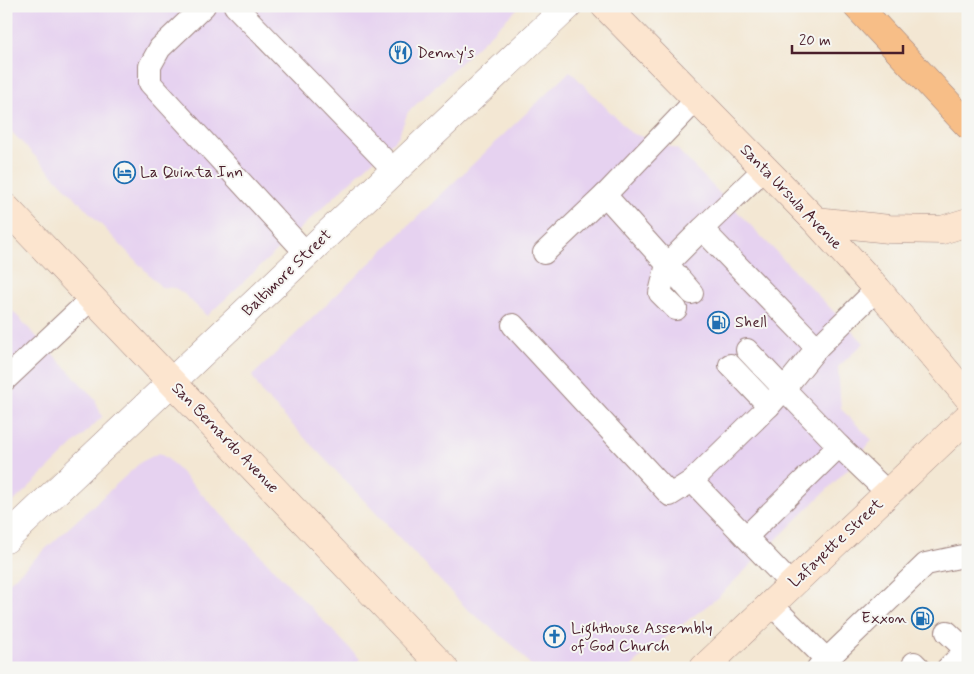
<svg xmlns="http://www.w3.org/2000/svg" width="974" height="674" font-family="Mynerve,sans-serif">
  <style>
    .built { fill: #e6d2f0 }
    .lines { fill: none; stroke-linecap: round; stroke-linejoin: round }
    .service-casing { stroke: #9e837f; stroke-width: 24 }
    .tertiary-casing { stroke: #9e837f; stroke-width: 29 }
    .secondary-casing { stroke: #9e837f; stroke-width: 29 }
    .motorway-casing { stroke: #9e837f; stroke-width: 29 }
    .service { stroke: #fff; stroke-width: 22 }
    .tertiary { stroke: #fff; stroke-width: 28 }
    .secondary { stroke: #fce5cf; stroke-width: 28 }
    .motorway { stroke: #f7be87; stroke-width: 28 }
    .labels { text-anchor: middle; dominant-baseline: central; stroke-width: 4; stroke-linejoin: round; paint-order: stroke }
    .poi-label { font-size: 16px; fill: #4a1f2b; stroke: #f6f6f2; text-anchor: start }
    .street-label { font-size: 16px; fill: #4a1f2b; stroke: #f6f6f2 }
  </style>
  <rect width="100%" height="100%" fill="#f6f6f2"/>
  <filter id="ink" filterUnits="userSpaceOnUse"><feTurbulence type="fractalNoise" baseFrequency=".02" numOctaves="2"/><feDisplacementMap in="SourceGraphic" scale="10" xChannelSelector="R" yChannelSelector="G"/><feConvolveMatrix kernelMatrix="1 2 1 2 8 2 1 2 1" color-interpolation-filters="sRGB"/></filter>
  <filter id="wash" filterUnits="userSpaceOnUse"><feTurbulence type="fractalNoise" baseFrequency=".0096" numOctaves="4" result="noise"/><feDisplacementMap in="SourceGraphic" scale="20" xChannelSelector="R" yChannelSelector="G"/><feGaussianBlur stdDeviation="1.12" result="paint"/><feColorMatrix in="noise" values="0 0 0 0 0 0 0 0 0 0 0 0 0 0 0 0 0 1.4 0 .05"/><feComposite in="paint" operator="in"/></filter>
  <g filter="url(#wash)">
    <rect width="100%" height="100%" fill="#f3e7d3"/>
    <g class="built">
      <path d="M6 6H515L517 9 408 112 398 137 207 316 183 293 175 288 161 287 6 126Z"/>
      <path d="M570 71 631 133 677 149 864 343 838 367 841 409 872 440 853 464 717 598 643 655 630 668H533L515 647 466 608 263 394 252 376Z"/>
      <path d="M6 304 95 399 102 417 6 509Z"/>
      <path d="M159 453 169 460 360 659 354 666 356 668H6V585L141 462Z"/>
    </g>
  </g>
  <g filter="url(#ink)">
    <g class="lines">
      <defs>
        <g id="service">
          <path d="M204 6 160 48 150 66V83L307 254"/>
          <path d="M235 6 395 171"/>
          <path d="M697 99 605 195 667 264 702 229"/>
          <path d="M544 253 605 195"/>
          <path d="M667 264 660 293 676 309"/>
          <path d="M667 264 692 293"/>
          <path d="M513 325 670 495 692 481"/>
          <path d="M817 348 877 289"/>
          <path d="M747 350 784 389 817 348 702 229 764 169"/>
          <path d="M730 365 769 406"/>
          <path d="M6 379 92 298"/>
          <path d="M746 537 839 446"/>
          <path d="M792 585 692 481 769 406 784 389 839 446 888 493"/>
          <path d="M771 604 827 660"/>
          <path d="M947 632 966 650"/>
          <path d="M914 663 919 668"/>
          <path d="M818 668 926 564 968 555"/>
          <path d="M948 668 968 649"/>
        </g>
        <path id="tertiary" d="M6 539 568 6"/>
        <g id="secondary">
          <path d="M605 6 816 221 877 289 968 397"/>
          <path d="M6 208 444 668"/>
          <path d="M816 221 889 229 942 230 968 222"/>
          <path d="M704 668 968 417"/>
        </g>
        <path id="motorway" d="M857 6 968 125"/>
      </defs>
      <use href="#service" class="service-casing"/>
      <use href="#tertiary" class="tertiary-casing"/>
      <use href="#secondary" class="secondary-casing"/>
      <use href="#motorway" class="motorway-casing"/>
      <use href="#service" class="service"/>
      <use href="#tertiary" class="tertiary"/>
      <use href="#secondary" class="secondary"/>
      <use href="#motorway" class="motorway"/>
    </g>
  </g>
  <defs>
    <symbol id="restaurant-ring" viewBox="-11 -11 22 22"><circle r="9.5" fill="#f6f6f2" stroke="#1f6fb2" stroke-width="1.5"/><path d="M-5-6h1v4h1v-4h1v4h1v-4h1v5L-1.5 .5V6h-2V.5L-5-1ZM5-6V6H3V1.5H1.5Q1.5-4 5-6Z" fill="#1f6fb2"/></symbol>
    <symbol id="hotel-ring" viewBox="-11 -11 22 22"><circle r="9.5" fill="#f6f6f2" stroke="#1f6fb2" stroke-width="1.5"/><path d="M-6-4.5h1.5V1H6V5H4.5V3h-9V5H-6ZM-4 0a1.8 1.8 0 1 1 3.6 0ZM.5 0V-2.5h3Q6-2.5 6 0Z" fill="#1f6fb2"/></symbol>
    <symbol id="fuel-ring" viewBox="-11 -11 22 22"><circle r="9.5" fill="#f6f6f2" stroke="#1f6fb2" stroke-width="1.5"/><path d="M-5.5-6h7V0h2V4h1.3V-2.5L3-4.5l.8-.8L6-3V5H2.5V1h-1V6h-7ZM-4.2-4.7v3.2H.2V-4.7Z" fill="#1f6fb2"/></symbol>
    <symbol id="church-ring" viewBox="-11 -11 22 22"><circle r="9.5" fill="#f6f6f2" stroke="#1f6fb2" stroke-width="1.5"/><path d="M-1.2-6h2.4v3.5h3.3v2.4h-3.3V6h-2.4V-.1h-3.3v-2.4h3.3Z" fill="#1f6fb2"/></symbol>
  </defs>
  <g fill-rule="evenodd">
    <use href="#restaurant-ring" x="388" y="40" width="25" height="25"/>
    <use href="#hotel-ring" x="112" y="160" width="25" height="25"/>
    <use href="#fuel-ring" x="706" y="310" width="25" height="25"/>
    <use href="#fuel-ring" x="910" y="606" width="25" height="25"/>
    <use href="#church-ring" x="542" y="624" width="25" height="25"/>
  </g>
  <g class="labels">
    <g class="poi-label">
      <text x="417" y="53">Denny's</text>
      <text x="140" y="172">La Quinta Inn</text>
      <text x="735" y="322">Shell</text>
      <text x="907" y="618" text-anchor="end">Exxon</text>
      <text x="571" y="628">Lighthouse Assembly<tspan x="571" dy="18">of God Church</tspan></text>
    </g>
    <g class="street-label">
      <text transform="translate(791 197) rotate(46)">Santa Ursula Avenue</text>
      <text transform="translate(287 273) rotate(-44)">Baltimore Street</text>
      <text transform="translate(225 438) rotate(46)">San Bernardo Avenue</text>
      <text transform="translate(836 543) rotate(-43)">Lafayette Street</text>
    </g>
  </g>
  <rect width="974" height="674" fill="none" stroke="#f6f6f2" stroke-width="25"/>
  <path d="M792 45v8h111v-8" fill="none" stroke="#4a1f2b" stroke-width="2.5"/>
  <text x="799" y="45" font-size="15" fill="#4a1f2b" stroke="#f6f6f2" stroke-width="4" paint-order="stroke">20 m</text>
</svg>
